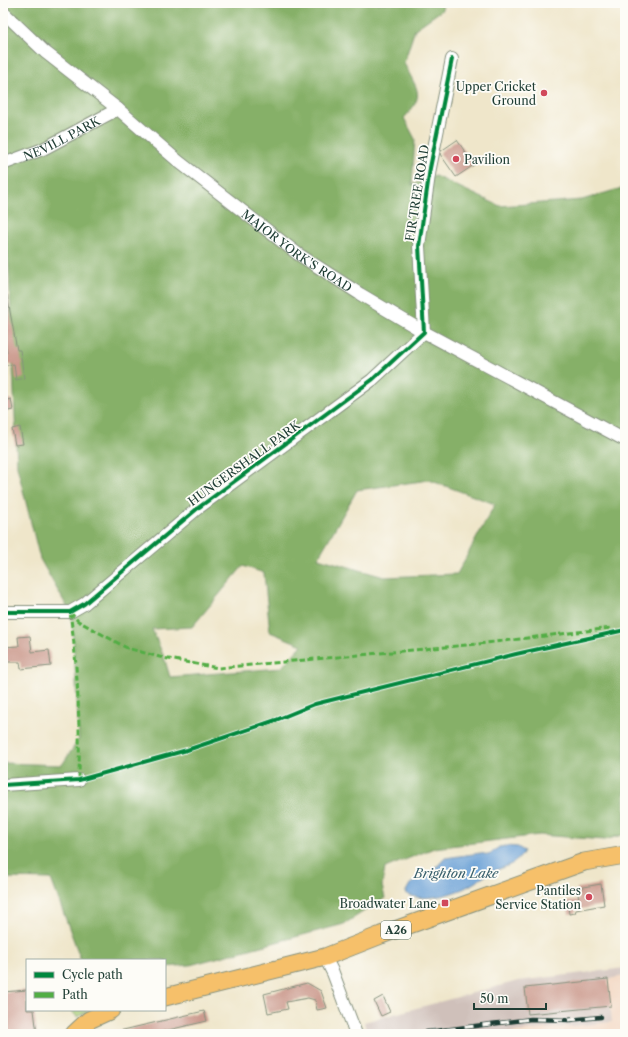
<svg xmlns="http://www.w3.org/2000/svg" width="628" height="1037" font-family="'Libre Caslon Text',serif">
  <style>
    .built { fill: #f2d4be }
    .industrial { fill: #cfc0ba }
    .green { fill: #a9cd77; stroke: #648556 }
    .forest { fill: #86b068; stroke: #52764e; fill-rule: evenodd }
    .water { fill: #679fd5; stroke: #436e84 }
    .building { fill: #cb9a8d }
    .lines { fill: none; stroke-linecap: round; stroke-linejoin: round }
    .minor-casing { stroke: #87927f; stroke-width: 14 }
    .highway-casing { stroke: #87927f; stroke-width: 19 }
    .minor { stroke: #fff; stroke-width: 12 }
    .highway { stroke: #f6c06b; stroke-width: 17 }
    .rail-casing { stroke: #1f3d34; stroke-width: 4.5 }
    .rail { stroke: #fdfcf7; stroke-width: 3; stroke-dasharray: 9; stroke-linecap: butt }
    .quiet { stroke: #52ad45; stroke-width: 3; stroke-dasharray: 6 3; stroke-linecap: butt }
    .cycleway-casing { stroke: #fdfcf7; stroke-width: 6 }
    .cycleway { stroke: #00873e; stroke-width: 4 }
    .poi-dot { fill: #d1495b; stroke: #fdfcf7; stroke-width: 1.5 }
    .labels { text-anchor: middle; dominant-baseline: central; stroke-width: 3.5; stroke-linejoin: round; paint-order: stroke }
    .shield { fill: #fdfcf7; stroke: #62766e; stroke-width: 1 }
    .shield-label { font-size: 11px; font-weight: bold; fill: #1f3d34 }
    .poi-label { font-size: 12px; fill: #1f3d34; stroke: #fdfcf7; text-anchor: end }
    .street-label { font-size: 12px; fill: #1f3d34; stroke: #fdfcf7 }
    .water-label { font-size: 13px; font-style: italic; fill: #385f6c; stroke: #fdfcf7 }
  </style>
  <rect width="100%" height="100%" fill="#fdfcf7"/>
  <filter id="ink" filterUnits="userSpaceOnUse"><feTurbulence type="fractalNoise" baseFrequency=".025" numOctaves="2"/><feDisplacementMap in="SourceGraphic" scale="8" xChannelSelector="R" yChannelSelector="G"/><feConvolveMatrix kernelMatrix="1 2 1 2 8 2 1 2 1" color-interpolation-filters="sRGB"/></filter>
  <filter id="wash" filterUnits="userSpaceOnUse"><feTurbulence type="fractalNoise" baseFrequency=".012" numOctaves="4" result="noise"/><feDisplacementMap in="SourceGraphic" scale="16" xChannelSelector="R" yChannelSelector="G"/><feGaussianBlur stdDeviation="0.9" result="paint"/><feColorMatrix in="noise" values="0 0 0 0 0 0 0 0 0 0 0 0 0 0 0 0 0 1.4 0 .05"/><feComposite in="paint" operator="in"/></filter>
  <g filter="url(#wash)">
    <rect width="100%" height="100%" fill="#efe6ca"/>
    <path class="built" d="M625 976V1034H494L612 1022 608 979Z"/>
    <g class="industrial">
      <path d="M625 968V976L608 979 612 1022 494 1034H367L364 1022 518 981Z"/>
      <path d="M343 1028 347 1034H320Z"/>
    </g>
    <path class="green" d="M71 1010H90L77 1017Z"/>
    <path class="forest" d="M3 3H443L442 10 415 29 404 63C416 89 427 94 404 118L415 139 412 185 435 176 500 206 582 200 625 187V834L605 840 539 835 434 848 385 868 382 886 385 898 344 924 190 965 165 967V960H81L51 879 3 878V763L62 765 79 739 73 633 70 612 40 559 17 466 9 268 3 207ZM429 480 495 504 457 574 384 577 318 558 357 490ZM243 566 264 573 270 632 302 645 281 668 170 677 164 657 152 629 192 627Z"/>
    <path class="water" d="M506 846 518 847 524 851C518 864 506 866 494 871 484 876 475 883 465 888 449 895 421 903 405 893L410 884 432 872 445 858 480 853 489 855 499 847Z"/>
    <g id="blocks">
      <g class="building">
        <path d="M457 140 474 165 456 177 440 154 441 151Z"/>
        <path d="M7 295 17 350H20L24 378 16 380 14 364 3 366V352H7L3 332V296Z"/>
        <path d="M11 399 13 410 3 412V401Z"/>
        <path d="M20 427 23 444 15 445 12 429Z"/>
        <path d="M30 636 32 652 49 650 51 666 21 669 20 662H3V647L19 646 18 637Z"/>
        <path d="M601 884 604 905 576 910 575 913 569 914 567 901 579 900 577 888Z"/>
        <path d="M608 979 611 1006 528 1014 525 988Z"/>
        <path d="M307 983 321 991 327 1008 317 1010 315 1000 308 998 286 1002 288 1009 268 1013 264 994Z"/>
        <path d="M27 990V1010H34L37 1034H3V992Z"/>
        <path d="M383 996 390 1012 381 1016 374 1001Z"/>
        <path d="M204 1011 207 1021 151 1034H120L119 1031Z"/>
      </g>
    </g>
  </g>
  <g filter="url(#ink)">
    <use href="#blocks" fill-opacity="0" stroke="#87927f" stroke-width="1"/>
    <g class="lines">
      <defs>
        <g id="minor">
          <path id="s1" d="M3 12 45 52 118 109 178 161 298 254 360 294 424 332 625 440"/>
          <path id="s2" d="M3 164 43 149 118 109"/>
          <path d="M3 612H70L84 604 198 508 372 380 424 332 419 246 430 168 452 59"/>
          <path d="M3 785 79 780"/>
          <path d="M325 957 333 973 356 1034"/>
        </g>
        <g id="highway">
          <path d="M165 997 325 957 381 935 584 862 625 855"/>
          <path d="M74 1034 89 1020 111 1010"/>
        </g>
      </defs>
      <use href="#minor" class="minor-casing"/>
      <use href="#highway" class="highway-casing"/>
      <use href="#minor" class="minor"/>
      <use href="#highway" class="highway"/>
      <defs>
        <g id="rail">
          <path d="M568 1020 601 1017"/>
          <path d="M411 1034 531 1019 572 1020"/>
        </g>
      </defs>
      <use href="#rail" class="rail-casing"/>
      <use href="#rail" class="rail"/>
      <g class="quiet">
        <path d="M70 612C78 667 80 724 79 780L82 779"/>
        <path d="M70 612 78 621 127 648 163 658 218 668 478 644 611 628"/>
      </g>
      <defs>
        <g id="cycleway">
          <path d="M3 612H70L84 604 198 508 372 380 424 332 419 246 430 168 452 59"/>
          <path d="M3 785 79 780 187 750 276 720 315 704 516 654 625 630"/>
        </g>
      </defs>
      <use href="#cycleway" class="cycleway-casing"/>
      <use href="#cycleway" class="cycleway"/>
    </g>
  </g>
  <g class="poi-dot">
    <circle cx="544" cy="93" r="4"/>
    <circle cx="456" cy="159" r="4"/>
    <circle cx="589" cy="897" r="4"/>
    <rect x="441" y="899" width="8" height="8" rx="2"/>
  </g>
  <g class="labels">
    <rect class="shield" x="381" y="921" width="30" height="18" rx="3"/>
    <g class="shield-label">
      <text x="396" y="930">A26</text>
    </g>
    <g class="poi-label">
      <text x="536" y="86">Upper Cricket<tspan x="536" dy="14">Ground</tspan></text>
      <text x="464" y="159" text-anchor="start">Pavilion</text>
      <text x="581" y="890">Pantiles<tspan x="581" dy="14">Service Station</tspan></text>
      <text x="437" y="903">Broadwater Lane</text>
    </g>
    <g class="street-label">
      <text stroke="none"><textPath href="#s2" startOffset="64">NEVILL PARK</textPath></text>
      <text transform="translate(417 193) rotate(-81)">FIR TREE ROAD</text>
      <text stroke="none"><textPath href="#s1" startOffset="379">MAJOR YORK'S ROAD</textPath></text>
      <text transform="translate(244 463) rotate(-36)">HUNGERSHALL PARK</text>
    </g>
    <g class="water-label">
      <text x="456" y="873">Brighton Lake</text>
    </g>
  </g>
  <rect width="628" height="1037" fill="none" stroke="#fdfcf7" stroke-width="16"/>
  <rect x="26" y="959" width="140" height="52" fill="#fdfcf7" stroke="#a4b0a9"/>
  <rect x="34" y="972" width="20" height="6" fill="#00873e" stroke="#a4b0a9"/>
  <text x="62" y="979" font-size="12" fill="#1f3d34">Cycle path</text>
  <rect x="34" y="992" width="20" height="6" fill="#52ad45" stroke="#a4b0a9"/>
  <text x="62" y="999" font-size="12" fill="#1f3d34">Path</text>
  <path d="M474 1003v6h72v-6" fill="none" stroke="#1f3d34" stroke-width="2"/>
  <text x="480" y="1003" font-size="12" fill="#1f3d34" stroke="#fdfcf7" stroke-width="3" paint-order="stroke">50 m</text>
</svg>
